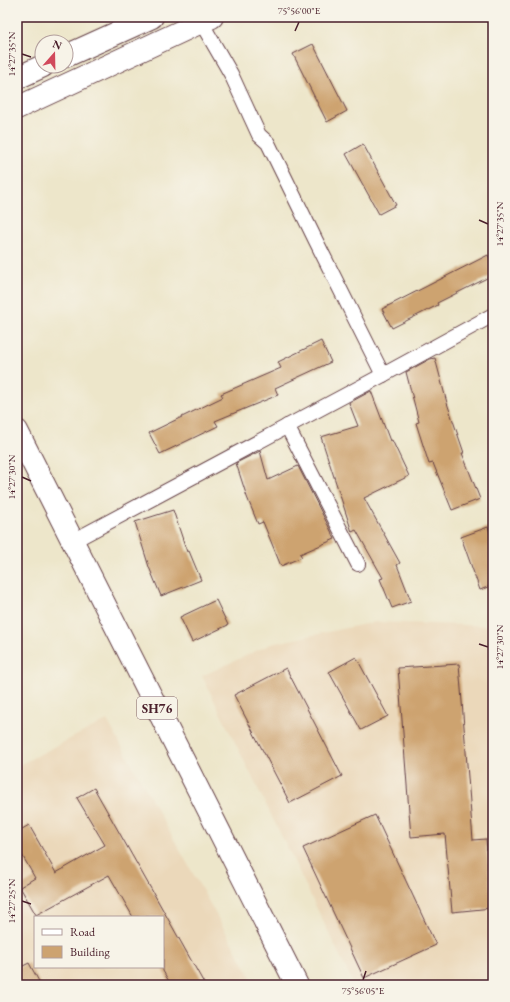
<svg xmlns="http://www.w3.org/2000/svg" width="510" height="1002" font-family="'EB Garamond',serif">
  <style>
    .built { fill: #ebd8ba; fill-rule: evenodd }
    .building { fill: #cda370 }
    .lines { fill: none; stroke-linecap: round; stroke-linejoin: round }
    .street-casing { stroke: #623d43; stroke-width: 16 }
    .primary-casing { stroke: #623d43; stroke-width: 24 }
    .street { stroke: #fff; stroke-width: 14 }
    .primary { stroke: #fff; stroke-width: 22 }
    .ticks { fill: none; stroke: #4a1f2b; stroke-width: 1.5 }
    .labels { text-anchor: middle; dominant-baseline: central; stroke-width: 4; stroke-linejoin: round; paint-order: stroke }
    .shield { fill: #f7f3e8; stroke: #7e5f64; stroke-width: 1 }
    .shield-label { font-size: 13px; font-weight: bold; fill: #4a1f2b }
    .neatline { fill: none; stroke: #4a1f2b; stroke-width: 1.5 }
    .ticks-label { font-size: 10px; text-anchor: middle; fill: #4a1f2b }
  </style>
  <rect width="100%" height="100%" fill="#f7f3e8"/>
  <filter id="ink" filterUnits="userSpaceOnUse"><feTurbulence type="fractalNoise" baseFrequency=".025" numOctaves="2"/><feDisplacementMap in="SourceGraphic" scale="8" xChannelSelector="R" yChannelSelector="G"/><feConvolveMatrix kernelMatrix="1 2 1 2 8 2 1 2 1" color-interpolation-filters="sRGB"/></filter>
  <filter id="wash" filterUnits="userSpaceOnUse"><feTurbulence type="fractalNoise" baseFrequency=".012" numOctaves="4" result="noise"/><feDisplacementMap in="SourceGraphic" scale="16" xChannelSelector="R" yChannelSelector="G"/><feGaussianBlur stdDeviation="0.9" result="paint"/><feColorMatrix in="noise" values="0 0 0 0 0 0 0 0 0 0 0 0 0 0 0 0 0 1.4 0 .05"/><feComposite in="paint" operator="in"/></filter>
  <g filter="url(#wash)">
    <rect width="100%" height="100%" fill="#ede6ca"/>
    <g class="built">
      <path d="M375 622 493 626V985H354L289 851 202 676 271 644Z"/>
      <path d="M107 720 252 979 241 985H17V766ZM35 917H163V967H35Z"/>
    </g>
    <g id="blocks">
      <g class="building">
        <path d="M313 44 347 111 327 122 293 54Z"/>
        <path d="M363 144 396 205 379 214 346 154Z"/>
        <path d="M488 255 493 265V275L437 303 438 305 392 328 382 309Z"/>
        <path d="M321 341 331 362 275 388 278 395 215 421 218 426 160 454 149 433 223 397 221 394 281 368 278 362Z"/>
        <path d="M435 358 447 403 464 453H462L480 499 452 510 433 463 429 464 416 423 419 422 406 372 430 359Z"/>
        <path d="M371 391 390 441 392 440 409 476 364 498 400 563 397 565 411 601 392 608 380 579 383 578 356 530 352 532 321 437 358 426 349 403Z"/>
        <path d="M260 451 268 480 298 466 335 539 300 554 302 557 281 566 263 522 258 524 247 497 236 463Z"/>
        <path d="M173 510 187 552 189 551 201 580 161 596 149 567 135 522Z"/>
        <path d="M488 527 493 540V585L480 590 461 537Z"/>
        <path d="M216 600 228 625 192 642 180 617Z"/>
        <path d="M356 657 388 716 361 730 329 672Z"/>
        <path d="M459 664 473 840 486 839 492 908 452 912 445 834 411 837 398 668Z"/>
        <path d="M286 668 342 776 290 803 234 695Z"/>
        <path d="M94 788 163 910 205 985H171L163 971V917H133L109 875 36 915 20 887 35 878 17 846V832L29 825 56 873 105 845 77 798Z"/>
        <path d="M375 815 436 945 364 978 303 848Z"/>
        <path d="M29 963 41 985H17V969Z"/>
      </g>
    </g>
  </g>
  <g filter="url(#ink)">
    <use href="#blocks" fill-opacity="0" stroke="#623d43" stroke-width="1"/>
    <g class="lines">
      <defs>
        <g id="street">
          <path d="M201 22 231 74 259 135 268 143 316 241 383 375"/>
          <path d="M287 426 358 564"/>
          <path d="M73 541 383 375 493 315"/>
        </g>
        <g id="primary">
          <path d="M66 56 152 17"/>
          <path d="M17 78 43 66"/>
          <path d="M17 108 212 17"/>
          <path d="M17 431 297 985"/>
        </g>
      </defs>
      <use href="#street" class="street-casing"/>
      <use href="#primary" class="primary-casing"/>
      <use href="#street" class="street"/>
      <use href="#primary" class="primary"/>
    </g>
  </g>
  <path class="ticks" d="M295 31 299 22M22 54 31 57M479 220 488 224M22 477 31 481M479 644 488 647M22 901 31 904M363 980 366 971"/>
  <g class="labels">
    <rect class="shield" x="137" y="697" width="40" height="22" rx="3"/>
    <g class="shield-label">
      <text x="157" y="708">SH76</text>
    </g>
  </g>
  <rect width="510" height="1002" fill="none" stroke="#f7f3e8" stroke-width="44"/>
  <rect x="34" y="916" width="130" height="52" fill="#f7f3e8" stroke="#b29e9c"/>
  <rect x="42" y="929" width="20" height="6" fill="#ffffff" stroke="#b29e9c"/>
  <text x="70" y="936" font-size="12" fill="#4a1f2b">Road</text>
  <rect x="42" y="946" width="20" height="12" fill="#cda370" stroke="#b29e9c"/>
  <text x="70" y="956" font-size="12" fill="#4a1f2b">Building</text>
  <g transform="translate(54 54) rotate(20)"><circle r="19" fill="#f7f3e8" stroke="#b29e9c"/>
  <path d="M0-3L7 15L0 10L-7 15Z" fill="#d1495b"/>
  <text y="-6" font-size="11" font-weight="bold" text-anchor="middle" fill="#4a1f2b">N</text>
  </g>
  <rect x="22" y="22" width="466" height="958" class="neatline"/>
  <g class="ticks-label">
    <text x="299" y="14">75°56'00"E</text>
    <text transform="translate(11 54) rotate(-90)" y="4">14°27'35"N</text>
    <text transform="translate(499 224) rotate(-90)" y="4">14°27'35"N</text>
    <text transform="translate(11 477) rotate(-90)" y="4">14°27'30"N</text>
    <text transform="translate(499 647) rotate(-90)" y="4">14°27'30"N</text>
    <text transform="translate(11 901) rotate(-90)" y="4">14°27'25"N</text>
    <text x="363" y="994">75°56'05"E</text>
  </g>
</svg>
